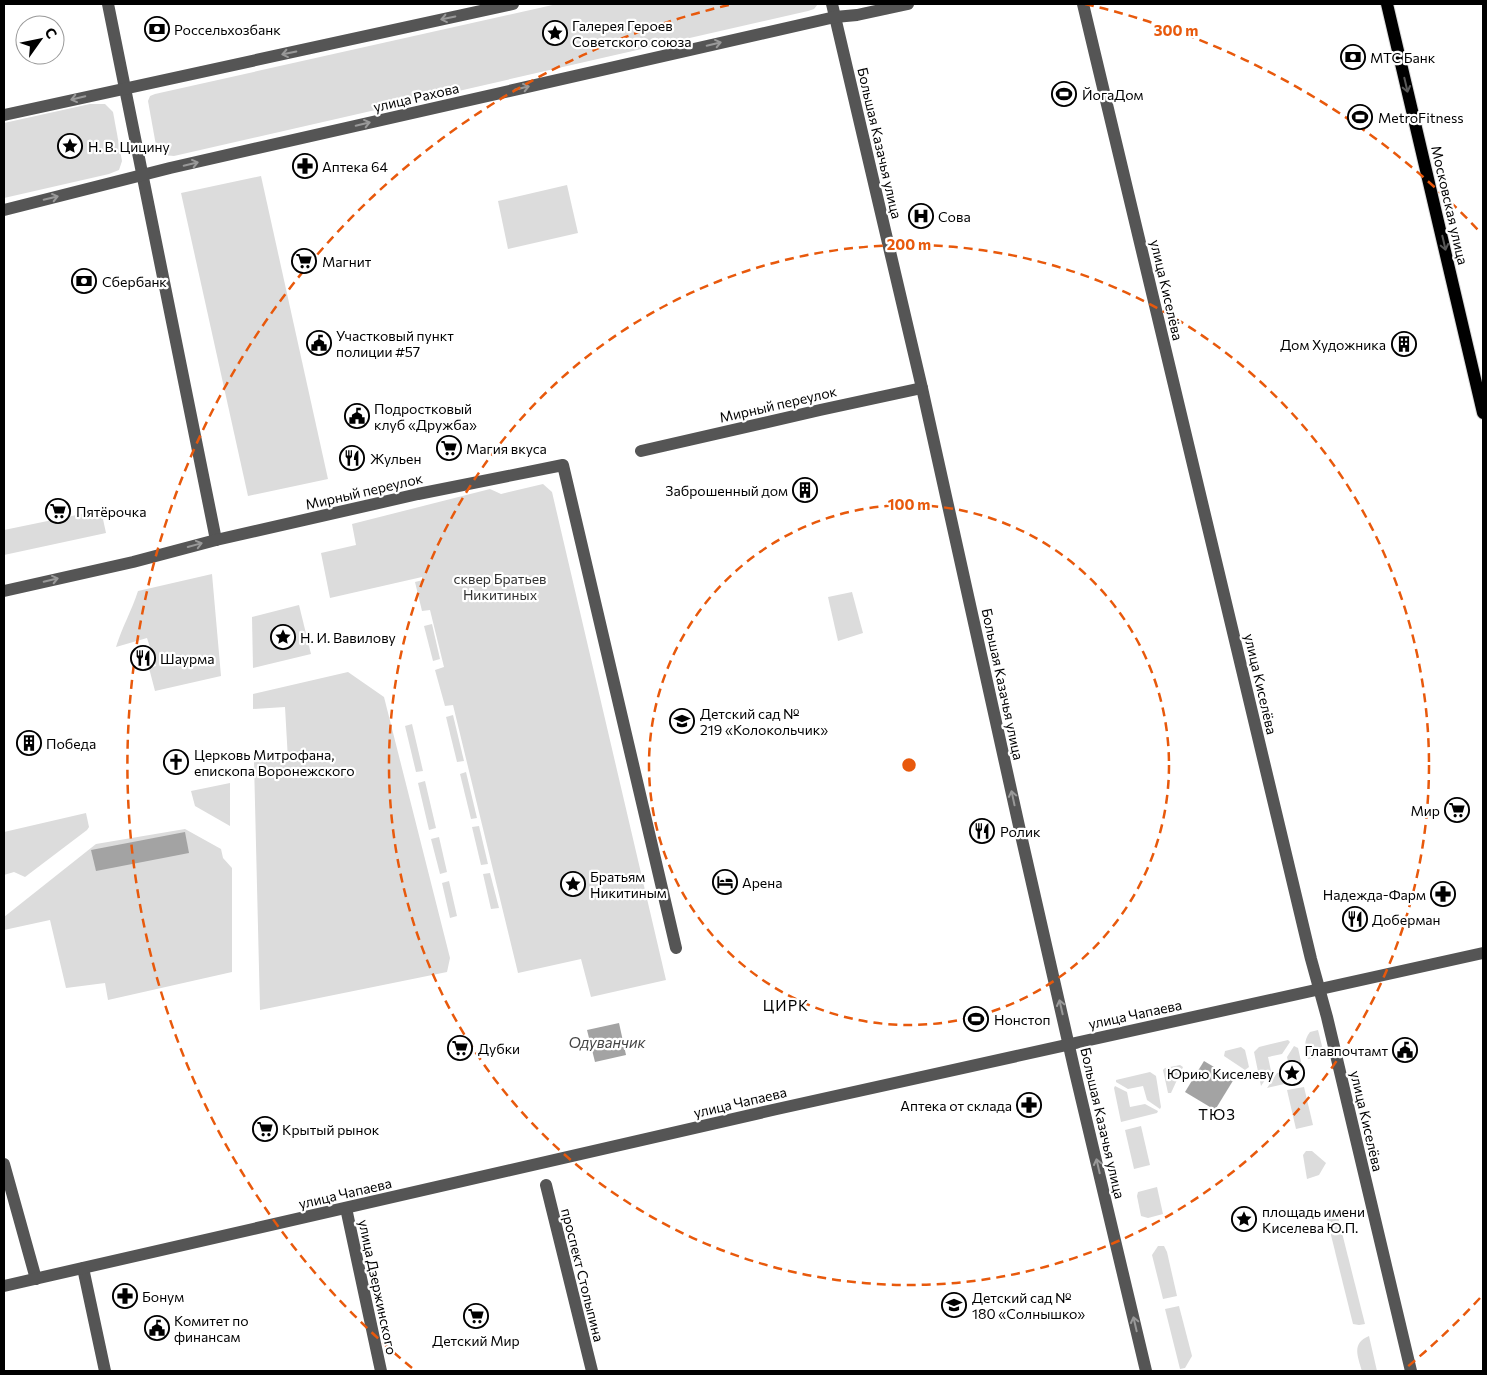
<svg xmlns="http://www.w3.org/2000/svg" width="1487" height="1375" font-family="Commissioner,sans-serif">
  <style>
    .green { fill: #dcdcdc }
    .water { fill: #a3a3a3 }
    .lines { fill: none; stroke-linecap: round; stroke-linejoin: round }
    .major-casing { stroke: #dbdbdb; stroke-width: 14 }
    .minor { stroke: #555; stroke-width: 12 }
    .major { stroke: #000; stroke-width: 12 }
    .oneway { stroke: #999 }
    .oneway2 { stroke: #595959 }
    .ring { fill: none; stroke: #e8590c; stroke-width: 2.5; stroke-dasharray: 9 6 }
    .labels { text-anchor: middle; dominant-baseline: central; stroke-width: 4.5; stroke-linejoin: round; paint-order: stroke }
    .poi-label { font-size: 14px; fill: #000; stroke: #fff; text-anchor: start }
    .street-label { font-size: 14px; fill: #000; stroke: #fff }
    .park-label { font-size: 14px; fill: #333; stroke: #fff }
    .neighbourhood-label { font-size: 15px; letter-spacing: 1px; fill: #000; stroke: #fff }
    .water-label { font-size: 15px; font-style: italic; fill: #444; stroke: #fff }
    .centre { fill: #e8590c; stroke: #fff; stroke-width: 2.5 }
    .ring-label { font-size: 15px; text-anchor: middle; font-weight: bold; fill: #e8590c; stroke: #fff; stroke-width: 4.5; stroke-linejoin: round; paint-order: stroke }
  </style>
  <rect width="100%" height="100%" fill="#fff"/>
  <g class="green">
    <path d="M557 4H818L814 9 808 11 174 156 163 155 157 151 148 101 150 96 155 94Z"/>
    <path d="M90 104H105L113 112 122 161 119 170 109 174 4 198V123Z"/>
    <path d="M261 176 328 479 248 496 181 193Z"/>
    <path d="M567 185 578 233 508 249 498 201Z"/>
    <path d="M543 484 552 492 666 980 591 997 581 959 518 973 453 705 445 706 435 670 444 667 430 610 422 611 415 582 423 580 422 577 330 598 321 553 356 545 352 524 490 489 501 494Z"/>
    <path d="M101 510 106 533 4 555V530Z"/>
    <path d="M212 574 221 676 155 691 149 668 156 666 147 638 116 647C122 627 132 610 138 591Z"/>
    <path d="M852 592 863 633 838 641 828 597Z"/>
    <path d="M299 605 311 654 253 668 252 617Z"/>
    <path d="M432 624 440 659 433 661 424 626Z"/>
    <path d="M348 672 384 697 450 958 447 972 260 1010 254 762 288 760 285 707 253 709V694Z"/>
    <path d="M453 715 464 761 457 762 446 717Z"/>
    <path d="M412 724 423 771 416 772 405 726Z"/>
    <path d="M466 772 477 818 471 819 460 774Z"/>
    <path d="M425 781 436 828 429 830 418 783Z"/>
    <path d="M230 783V826L195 806 191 791Z"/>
    <path d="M86 813 89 827 87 830 25 877 14 872 4 875V832Z"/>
    <path d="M479 826 488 864 481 865 472 827Z"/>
    <path d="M185 829 221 849 223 858 232 868V972L108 1000 105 983 66 988 50 920 4 930V917L96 844Z"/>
    <path d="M439 837 447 872 440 874 431 839Z"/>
    <path d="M490 873 499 908 491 909 483 874Z"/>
    <path d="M449 881 457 916 450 918 442 883Z"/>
    <path d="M1318 1030 1323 1050 1318 1057 1308 1059C1305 1048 1303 1041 1310 1032Z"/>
    <path d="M1288 1040 1290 1042 1282 1054 1268 1057 1271 1071 1261 1086 1254 1052 1259 1047Z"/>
    <path d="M1294 1046 1298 1048 1304 1075 1302 1080 1267 1088 1277 1073 1290 1070 1287 1057Z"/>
    <path d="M1241 1047 1245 1050 1249 1067 1245 1070 1224 1056 1225 1051Z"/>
    <path d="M1180 1065 1183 1067 1171 1093H1168L1163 1070 1165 1068Z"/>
    <path d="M1150 1072 1156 1076 1161 1107 1160 1109 1147 1100 1143 1086 1128 1089 1116 1082V1080Z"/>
    <path d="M1115 1086 1127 1092 1130 1107 1145 1104 1158 1111 1157 1113 1121 1122 1114 1088Z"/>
    <path d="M1304 1087 1313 1125 1296 1129 1287 1090Z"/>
    <path d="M1141 1126 1150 1165 1134 1169 1125 1130Z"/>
    <path d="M1306 1151H1312L1326 1163 1319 1175 1307 1179 1303 1155Z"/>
    <path d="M1157 1187 1163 1214 1148 1218 1141 1216 1137 1196 1138 1192Z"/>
    <path d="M1336 1209 1365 1324 1359 1325 1353 1324 1326 1215 1330 1211Z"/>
    <path d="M1158 1246H1164L1167 1252 1177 1296 1163 1299 1152 1255Z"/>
    <path d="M1179 1306 1192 1356 1185 1368 1180 1369 1165 1309Z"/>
    <path d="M1369 1336 1377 1371H1362C1358 1357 1351 1343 1369 1336Z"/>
  </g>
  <g class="water">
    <path d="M185 832 189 853 96 871 91 850Z"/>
    <path d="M619 1023 626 1055 595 1062 587 1030Z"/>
    <path d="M1204 1061 1234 1079 1215 1110 1185 1092Z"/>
  </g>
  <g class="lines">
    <defs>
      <path id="major" d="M1387 4 1483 413"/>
    </defs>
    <use href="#major" class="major-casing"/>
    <g class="minor">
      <path d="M108 4 216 540"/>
      <path d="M832 4 922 388 1023 844 1074 1068 1146 1371"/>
      <path d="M1083 4 1311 959 1327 1017 1411 1371"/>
      <path d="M4 115 513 4"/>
      <path d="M4 210 170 168 835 17 857 15 908 4"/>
      <path d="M641 451 820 410 922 388"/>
      <path d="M4 591 133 562 216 540 418 494 563 465 676 948"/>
      <path d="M4 1164 36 1279"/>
      <path d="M546 1185 592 1371"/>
      <path d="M346 1208 381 1371"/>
      <path d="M83 1268 105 1371"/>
      <path d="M4 1286 777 1109 1483 953"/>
    </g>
    <use href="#major" class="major"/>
  </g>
  <defs><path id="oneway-shaft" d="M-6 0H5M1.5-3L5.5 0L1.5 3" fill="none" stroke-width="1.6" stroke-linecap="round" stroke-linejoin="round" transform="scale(1.25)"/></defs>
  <g class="oneway">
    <use href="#oneway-shaft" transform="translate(448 18) rotate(168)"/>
    <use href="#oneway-shaft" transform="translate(714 44) rotate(-13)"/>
    <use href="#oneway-shaft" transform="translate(289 53) rotate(168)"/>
    <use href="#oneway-shaft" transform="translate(522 88) rotate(-13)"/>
    <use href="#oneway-shaft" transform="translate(78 98) rotate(167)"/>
    <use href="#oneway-shaft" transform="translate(363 124) rotate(-13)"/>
    <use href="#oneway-shaft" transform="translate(191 164) rotate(-13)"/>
    <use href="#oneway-shaft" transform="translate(51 198) rotate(-13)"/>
    <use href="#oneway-shaft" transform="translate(195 545) rotate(-15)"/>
    <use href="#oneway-shaft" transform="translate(51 580) rotate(-13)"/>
    <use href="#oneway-shaft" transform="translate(1013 798) rotate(-102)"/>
    <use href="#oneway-shaft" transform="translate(1061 1007) rotate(-103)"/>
    <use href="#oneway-shaft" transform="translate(1098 1166) rotate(-103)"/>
    <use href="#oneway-shaft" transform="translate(1135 1324) rotate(-103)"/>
  </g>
  <g class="oneway2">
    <use href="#oneway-shaft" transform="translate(1406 85) rotate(77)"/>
    <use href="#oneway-shaft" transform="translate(1444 243) rotate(77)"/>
  </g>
  <g class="ring">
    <circle cx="909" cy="765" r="260"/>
    <circle cx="909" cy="765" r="520"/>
    <path d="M1480 1298A781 781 0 0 1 1406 1368M412 1368A781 781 0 0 1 733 4M1085 4A781 781 0 0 1 1480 232"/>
  </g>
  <defs>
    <symbol id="bank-ring" viewBox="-11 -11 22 22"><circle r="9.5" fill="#fff" stroke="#000" stroke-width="1.5"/><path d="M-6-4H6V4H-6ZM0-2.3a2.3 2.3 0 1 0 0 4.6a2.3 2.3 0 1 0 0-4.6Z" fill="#000"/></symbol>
    <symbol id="sight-ring" viewBox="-11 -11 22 22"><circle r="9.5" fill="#fff" stroke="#000" stroke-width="1.5"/><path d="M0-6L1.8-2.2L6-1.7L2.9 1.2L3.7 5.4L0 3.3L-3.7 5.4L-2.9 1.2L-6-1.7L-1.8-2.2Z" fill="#000"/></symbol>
    <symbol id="stadium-ring" viewBox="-11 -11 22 22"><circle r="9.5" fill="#fff" stroke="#000" stroke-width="1.5"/><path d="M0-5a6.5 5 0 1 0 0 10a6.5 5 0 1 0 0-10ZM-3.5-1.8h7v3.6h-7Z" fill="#000"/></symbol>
    <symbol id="pharmacy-ring" viewBox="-11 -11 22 22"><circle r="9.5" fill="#fff" stroke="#000" stroke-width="1.5"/><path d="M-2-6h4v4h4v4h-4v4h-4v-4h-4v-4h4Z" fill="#000"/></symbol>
    <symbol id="hospital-ring" viewBox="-11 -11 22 22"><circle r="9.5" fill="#fff" stroke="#000" stroke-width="1.5"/><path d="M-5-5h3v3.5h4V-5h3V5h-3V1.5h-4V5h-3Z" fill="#000"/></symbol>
    <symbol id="supermarket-ring" viewBox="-11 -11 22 22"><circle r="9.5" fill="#fff" stroke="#000" stroke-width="1.5"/><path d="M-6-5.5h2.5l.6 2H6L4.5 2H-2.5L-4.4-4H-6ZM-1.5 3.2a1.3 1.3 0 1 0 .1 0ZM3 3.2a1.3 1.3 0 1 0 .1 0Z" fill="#000"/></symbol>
    <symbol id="civic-ring" viewBox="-11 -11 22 22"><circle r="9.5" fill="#fff" stroke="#000" stroke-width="1.5"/><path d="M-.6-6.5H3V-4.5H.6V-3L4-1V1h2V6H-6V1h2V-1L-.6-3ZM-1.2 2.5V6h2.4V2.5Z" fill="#000"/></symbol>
    <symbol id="building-ring" viewBox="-11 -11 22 22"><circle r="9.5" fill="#fff" stroke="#000" stroke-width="1.5"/><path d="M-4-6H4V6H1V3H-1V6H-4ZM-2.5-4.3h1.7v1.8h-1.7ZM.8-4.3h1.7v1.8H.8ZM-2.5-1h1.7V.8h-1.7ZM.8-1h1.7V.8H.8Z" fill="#000"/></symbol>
    <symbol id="restaurant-ring" viewBox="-11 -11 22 22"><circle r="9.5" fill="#fff" stroke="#000" stroke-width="1.5"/><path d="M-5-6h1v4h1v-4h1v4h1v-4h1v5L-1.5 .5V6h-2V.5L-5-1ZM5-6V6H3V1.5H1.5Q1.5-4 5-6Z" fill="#000"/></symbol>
    <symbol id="school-ring" viewBox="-11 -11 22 22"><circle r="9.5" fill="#fff" stroke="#000" stroke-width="1.5"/><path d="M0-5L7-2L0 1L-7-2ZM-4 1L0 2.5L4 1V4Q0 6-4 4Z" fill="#000"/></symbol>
    <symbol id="church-ring" viewBox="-11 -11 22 22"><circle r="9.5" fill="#fff" stroke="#000" stroke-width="1.5"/><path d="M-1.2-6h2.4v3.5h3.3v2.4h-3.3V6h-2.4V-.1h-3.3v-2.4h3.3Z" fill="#000"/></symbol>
    <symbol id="hotel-ring" viewBox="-11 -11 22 22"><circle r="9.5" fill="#fff" stroke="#000" stroke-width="1.5"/><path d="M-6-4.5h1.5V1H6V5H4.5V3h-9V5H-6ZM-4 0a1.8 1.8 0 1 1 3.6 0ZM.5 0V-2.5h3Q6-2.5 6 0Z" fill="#000"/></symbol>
  </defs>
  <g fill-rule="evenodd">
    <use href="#bank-ring" x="143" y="15" width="28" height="28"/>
    <use href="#sight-ring" x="541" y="19" width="28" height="28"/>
    <use href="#bank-ring" x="1339" y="43" width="28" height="28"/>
    <use href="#stadium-ring" x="1050" y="80" width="28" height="28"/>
    <use href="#stadium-ring" x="1346" y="103" width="28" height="28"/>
    <use href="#sight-ring" x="56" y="132" width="28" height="28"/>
    <use href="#pharmacy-ring" x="291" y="152" width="28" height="28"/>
    <use href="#hospital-ring" x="907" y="202" width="28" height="28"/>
    <use href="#supermarket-ring" x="290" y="247" width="28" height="28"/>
    <use href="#bank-ring" x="70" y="267" width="28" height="28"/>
    <use href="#civic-ring" x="305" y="329" width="28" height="28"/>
    <use href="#building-ring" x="1390" y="330" width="28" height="28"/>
    <use href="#civic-ring" x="343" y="402" width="28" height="28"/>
    <use href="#supermarket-ring" x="435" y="434" width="28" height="28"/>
    <use href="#restaurant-ring" x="338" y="444" width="28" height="28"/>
    <use href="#building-ring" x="791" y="476" width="28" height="28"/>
    <use href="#supermarket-ring" x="44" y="497" width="28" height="28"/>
    <use href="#sight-ring" x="269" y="623" width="28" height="28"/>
    <use href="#restaurant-ring" x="129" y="644" width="28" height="28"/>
    <use href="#school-ring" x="668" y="707" width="28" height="28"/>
    <use href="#building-ring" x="15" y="729" width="28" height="28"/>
    <use href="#church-ring" x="162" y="748" width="28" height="28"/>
    <use href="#supermarket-ring" x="1443" y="796" width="28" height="28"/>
    <use href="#restaurant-ring" x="968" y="817" width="28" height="28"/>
    <use href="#hotel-ring" x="711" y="868" width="28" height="28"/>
    <use href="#sight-ring" x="559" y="870" width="28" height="28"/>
    <use href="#pharmacy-ring" x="1429" y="880" width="28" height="28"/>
    <use href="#restaurant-ring" x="1341" y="905" width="28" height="28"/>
    <use href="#stadium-ring" x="962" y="1005" width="28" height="28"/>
    <use href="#supermarket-ring" x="446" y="1034" width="28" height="28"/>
    <use href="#civic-ring" x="1391" y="1036" width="28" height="28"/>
    <use href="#sight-ring" x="1278" y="1059" width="28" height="28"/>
    <use href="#pharmacy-ring" x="1015" y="1091" width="28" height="28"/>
    <use href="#supermarket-ring" x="251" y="1115" width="28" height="28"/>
    <use href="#sight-ring" x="1230" y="1205" width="28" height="28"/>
    <use href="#pharmacy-ring" x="111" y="1282" width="28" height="28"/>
    <use href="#school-ring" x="940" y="1291" width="28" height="28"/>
    <use href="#supermarket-ring" x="462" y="1302" width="28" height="28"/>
    <use href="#civic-ring" x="143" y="1314" width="28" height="28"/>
  </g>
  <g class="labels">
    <g class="poi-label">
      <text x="572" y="25">Галерея Героев<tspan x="572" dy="16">Советского союза</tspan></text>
      <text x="174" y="29">Россельхозбанк</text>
      <text x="1370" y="57">МТС Банк</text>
      <text x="1082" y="94">ЙогаДом</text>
      <text x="1378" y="117">MetroFitness</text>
      <text x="88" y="146">Н. В. Цицину</text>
      <text x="322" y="166">Аптека 64</text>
      <text x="938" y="216">Сова</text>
      <text x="322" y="261">Магнит</text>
      <text x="102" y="281">Сбербанк</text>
      <text x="336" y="335">Участковый пункт<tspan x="336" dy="16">полиции #57</tspan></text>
      <text x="1386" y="344" text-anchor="end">Дом Художника</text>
      <text x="374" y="408">Подростковый<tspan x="374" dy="16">клуб «Дружба»</tspan></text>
      <text x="466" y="448">Магия вкуса</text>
      <text x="370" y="458">Жульен</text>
      <text x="788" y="490" text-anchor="end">Заброшенный дом</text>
      <text x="76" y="511">Пятёрочка</text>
      <text x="300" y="637">Н. И. Вавилову</text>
      <text x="160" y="658">Шаурма</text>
      <text x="700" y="713">Детский сад №<tspan x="700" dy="16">219 «Колокольчик»</tspan></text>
      <text x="46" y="743">Победа</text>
      <text x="194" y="754">Церковь Митрофана,<tspan x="194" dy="16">епископа Воронежского</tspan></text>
      <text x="1440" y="810" text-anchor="end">Мир</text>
      <text x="1000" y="831">Ролик</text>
      <text x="590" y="876">Братьям<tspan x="590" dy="16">Никитиным</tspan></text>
      <text x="742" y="882">Арена</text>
      <text x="1426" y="894" text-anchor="end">Надежда-Фарм</text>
      <text x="1372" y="919">Доберман</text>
      <text x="994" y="1019">Нонстоп</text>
      <text x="478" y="1048">Дубки</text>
      <text x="1388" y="1050" text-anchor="end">Главпочтамт</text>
      <text x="1274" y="1073" text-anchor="end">Юрию Киселеву</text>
      <text x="1012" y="1105" text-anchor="end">Аптека от склада</text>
      <text x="282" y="1129">Крытый рынок</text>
      <text x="1262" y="1211">площадь имени<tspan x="1262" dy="16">Киселева Ю.П.</tspan></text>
      <text x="142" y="1296">Бонум</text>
      <text x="972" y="1297">Детский сад №<tspan x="972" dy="16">180 «Солнышко»</tspan></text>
      <text x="174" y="1320">Комитет по<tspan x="174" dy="16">финансам</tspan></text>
      <text x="476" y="1340" text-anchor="middle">Детский Мир</text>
    </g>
    <g class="street-label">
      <text transform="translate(416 97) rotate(-13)">улица Рахова</text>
      <text transform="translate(880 143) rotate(77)">Большая Казачья улица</text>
      <text transform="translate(1450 205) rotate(77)">Московская улица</text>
      <text transform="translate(1167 290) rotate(77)">улица Киселёва</text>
      <text transform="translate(778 404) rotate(-13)">Мирный переулок</text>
      <text transform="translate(364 491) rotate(-13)">Мирный переулок</text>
      <text transform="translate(1003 684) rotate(78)">Большая Казачья улица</text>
      <text transform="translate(1261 684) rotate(77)">улица Киселёва</text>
      <text transform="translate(1135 1014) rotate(-12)">улица Чапаева</text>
      <text transform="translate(740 1102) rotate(-13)">улица Чапаева</text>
      <text transform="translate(1367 1121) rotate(77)">улица Киселёва</text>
      <text transform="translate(1103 1123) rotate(77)">Большая Казачья улица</text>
      <text transform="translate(345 1193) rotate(-13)">улица Чапаева</text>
      <text transform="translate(583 1275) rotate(76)">проспект Столыпина</text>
      <text transform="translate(378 1287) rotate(78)">улица Дзержинского</text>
    </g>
    <g class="park-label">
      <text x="500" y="578">сквер Братьев<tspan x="500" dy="16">Никитиных</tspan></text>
    </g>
    <g class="neighbourhood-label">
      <text x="786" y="1005">ЦИРК</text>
      <text x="1217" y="1114">ТЮЗ</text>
    </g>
    <g class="water-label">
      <text x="607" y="1042">Одуванчик</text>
    </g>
  </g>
  <circle cx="909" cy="765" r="8" class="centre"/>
  <g class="ring-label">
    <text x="1176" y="36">300 m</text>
    <text x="909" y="250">200 m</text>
    <text x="909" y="510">100 m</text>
  </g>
  <rect width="1487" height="1375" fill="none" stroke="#000000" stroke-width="10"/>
  <g transform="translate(40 40) rotate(57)"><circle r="24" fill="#ffffff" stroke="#999999"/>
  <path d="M0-4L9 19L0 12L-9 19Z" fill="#000000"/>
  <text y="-8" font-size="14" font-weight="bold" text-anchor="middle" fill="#000000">С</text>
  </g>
</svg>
